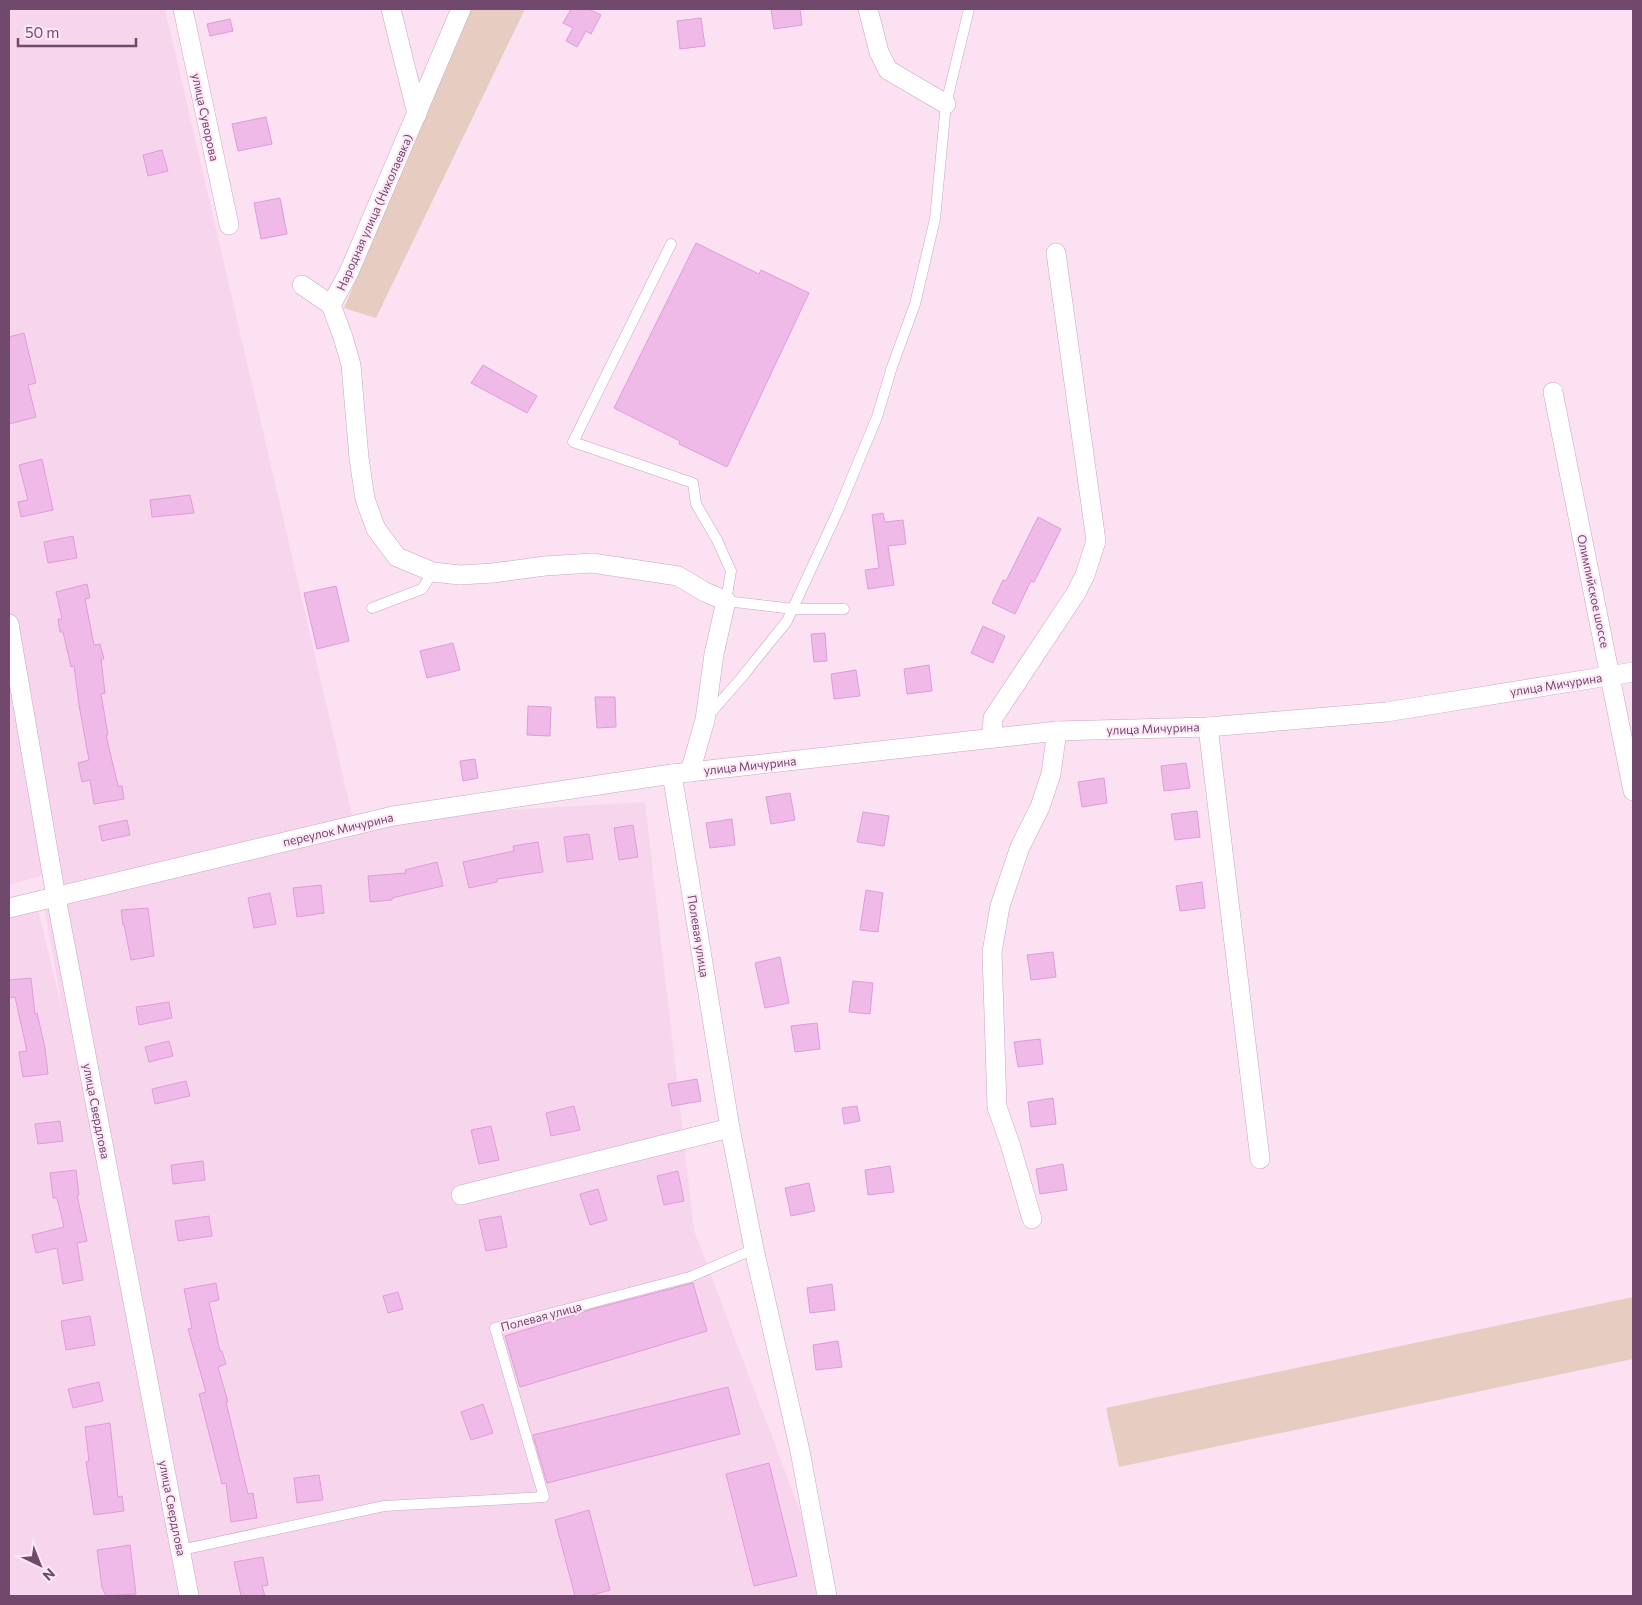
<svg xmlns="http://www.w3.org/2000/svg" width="1642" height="1605" font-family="Commissioner,sans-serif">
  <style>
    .residential { fill: #f7d6ed }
    .green { fill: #e7cdc1 }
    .building { fill: #efbae8; stroke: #e19bd9 }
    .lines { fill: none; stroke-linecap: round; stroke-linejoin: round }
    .service-casing { stroke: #c8a7c3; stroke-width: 11 }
    .minor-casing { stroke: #c8a7c3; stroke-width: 20 }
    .service { stroke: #fff; stroke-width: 10 }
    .minor { stroke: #fff; stroke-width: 19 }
    .labels { text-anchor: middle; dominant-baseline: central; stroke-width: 4; stroke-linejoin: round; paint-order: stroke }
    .street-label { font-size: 12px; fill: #71496d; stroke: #fee7f6 }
  </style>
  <rect width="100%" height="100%" fill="#fbe1f2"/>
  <path class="residential" d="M9 9H165L353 819 645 802 694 1230 832 1596H9V904L36 900 63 1013 44 905 56 897 51 873 9 885Z"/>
  <g class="green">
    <path d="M469 9H525L376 318 344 308Z"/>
    <path d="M1633 1297V1359L1119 1467 1106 1408Z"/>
  </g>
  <g class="building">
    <path d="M571 9H589L601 15 591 34 586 31 577 47 566 41 573 28 563 23Z"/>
    <path d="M771 9H800L802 25 774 29Z"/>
    <path d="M701 18 705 46 680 49 677 21Z"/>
    <path d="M230 19 233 31 210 36 207 24Z"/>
    <path d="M266 117 272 144 238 151 232 124Z"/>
    <path d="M162 150 168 171 148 176 143 155Z"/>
    <path d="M280 198 287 234 261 239 254 203Z"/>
    <path d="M696 243 759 274 761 270 809 293 727 467 679 444 680 441 614 408Z"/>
    <path d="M24 333 36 383 28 385 36 417 9 424V337Z"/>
    <path d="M483 365 537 396 527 413 471 383Z"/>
    <path d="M42 459 53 510 21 517 18 502 28 500 19 465Z"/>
    <path d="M190 495 194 513 152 517 150 500Z"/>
    <path d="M883 513 885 522 903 520 906 544 888 546 894 585 868 589 865 570 879 568 872 515Z"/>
    <path d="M1038 517 1061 529 1034 582 1031 581 1015 614 992 603 1003 580 1006 581Z"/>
    <path d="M73 536 77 558 48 563 44 542Z"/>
    <path d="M87 584 90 598 85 599 94 645 100 644 104 659H101L105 693 101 694 108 735H106L118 786H122L124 799 94 804 90 780 82 782 78 763 89 760 79 705 74 666 71 667 63 632H60L58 619H62L56 592Z"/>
    <path d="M336 586 349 641 317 649 304 593Z"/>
    <path d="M983 626 1005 636 993 663 971 653Z"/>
    <path d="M825 633 827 661 814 662 811 634Z"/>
    <path d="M453 643 460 670 427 678 420 651Z"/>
    <path d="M929 665 932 691 907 694 904 669Z"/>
    <path d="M856 670 860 696 834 699 831 674Z"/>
    <path d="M595 697H615L616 727 597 728Z"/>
    <path d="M528 706 551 707 550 736 527 735Z"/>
    <path d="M475 759 478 778 463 781 460 761Z"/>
    <path d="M1186 763 1190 788 1164 791 1161 766Z"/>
    <path d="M1104 778 1107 803 1082 807 1078 782Z"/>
    <path d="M790 793 795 820 771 824 766 797Z"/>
    <path d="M1197 811 1200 837 1175 840 1171 814Z"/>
    <path d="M863 812 889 816 884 846 857 842Z"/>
    <path d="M732 819 735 845 710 848 706 823Z"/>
    <path d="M127 820 130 835 102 841 99 826Z"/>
    <path d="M633 825 638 857 619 860 614 828Z"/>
    <path d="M589 834 593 859 567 862 564 837Z"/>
    <path d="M538 842 543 872 497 879V882L469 888 463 862 514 851 513 846Z"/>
    <path d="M437 862 443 886 392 898V900L370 902 368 876 406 873 405 870Z"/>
    <path d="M1202 882 1205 908 1180 911 1176 886Z"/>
    <path d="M321 885 324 913 297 917 293 888Z"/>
    <path d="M866 890 883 893 878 932 860 930Z"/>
    <path d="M270 893 276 924 254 928 248 898Z"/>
    <path d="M148 908 154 956 131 960 124 925H123L121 910Z"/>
    <path d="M1053 952 1056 977 1031 980 1027 955Z"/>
    <path d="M780 957 789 1003 765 1008 755 963Z"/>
    <path d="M31 978 35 1014 37 1013 45 1048 48 1074 23 1077 19 1052 27 1051 15 997 9 998V980Z"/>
    <path d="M853 981 873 983 870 1014 849 1012Z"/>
    <path d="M169 1002 172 1018 139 1025 136 1007Z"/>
    <path d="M817 1023 820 1049 795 1052 791 1026Z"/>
    <path d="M1040 1039 1043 1064 1018 1067 1014 1042Z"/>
    <path d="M169 1041 173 1056 149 1062 145 1047Z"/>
    <path d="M697 1079 701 1101 672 1106 668 1084Z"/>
    <path d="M186 1081 190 1096 155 1104 152 1089Z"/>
    <path d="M1053 1098 1056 1124 1031 1127 1028 1102Z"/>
    <path d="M574 1106 580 1130 551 1136 546 1113Z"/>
    <path d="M857 1106 860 1121 844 1124 842 1108Z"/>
    <path d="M60 1121 63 1141 38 1144 35 1124Z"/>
    <path d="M491 1126 499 1160 479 1164 471 1130Z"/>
    <path d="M203 1161 205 1180 173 1184 171 1165Z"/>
    <path d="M1063 1164 1067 1190 1040 1194 1036 1169Z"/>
    <path d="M890 1166 894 1192 868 1195 865 1170Z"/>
    <path d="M76 1170 79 1195H77L87 1241 77 1243 83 1280 63 1284 57 1248 36 1253 32 1235 64 1227 57 1198H53L50 1173Z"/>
    <path d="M678 1171 684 1201 664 1205 657 1176Z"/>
    <path d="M809 1183 815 1211 791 1216 785 1188Z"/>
    <path d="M598 1189 607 1220 590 1225 580 1194Z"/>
    <path d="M209 1216 212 1236 178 1241 175 1221Z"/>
    <path d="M501 1216 507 1247 486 1251 479 1220Z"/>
    <path d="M216 1283 219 1300 209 1302 220 1351H222L226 1364 218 1367 228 1402H226L248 1494 253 1493 257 1518 231 1522 226 1483 222 1484 199 1394 206 1392 188 1329 192 1328 184 1289Z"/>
    <path d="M693 1283 707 1331 520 1387 505 1336 593 1309Z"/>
    <path d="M832 1284 835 1310 810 1313 807 1288Z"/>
    <path d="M398 1292 403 1309 388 1313 383 1296Z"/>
    <path d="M90 1316 95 1345 66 1350 61 1321Z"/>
    <path d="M838 1341 842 1367 816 1370 813 1345Z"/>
    <path d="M99 1382 103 1401 73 1408 68 1389Z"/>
    <path d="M728 1387 740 1434 547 1483 533 1435Z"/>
    <path d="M483 1404 493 1433 471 1440 461 1412Z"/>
    <path d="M110 1423 118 1497 122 1496 124 1511 94 1515 86 1462 89 1461 85 1427Z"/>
    <path d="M769 1463 797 1576 754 1586 726 1474Z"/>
    <path d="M319 1475 323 1500 297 1503 294 1478Z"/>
    <path d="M589 1510 610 1590 589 1596H575L555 1520Z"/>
    <path d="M130 1545 136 1594 106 1596 102 1588 97 1550Z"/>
    <path d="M263 1557 268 1585 262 1586 265 1596H241L234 1562Z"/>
  </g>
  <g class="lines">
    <defs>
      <g id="service">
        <path d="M671 244 573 442 693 483 696 504 717 540 731 571 726 601 793 609H844"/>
        <path d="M372 608 422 589 433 572"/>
        <path d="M708 716 742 677 787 621 838 511 877 417 892 367 915 304 935 219 946 104 969 9"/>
        <path d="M181 1550 384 1506 544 1497 495 1328 690 1277 754 1249"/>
      </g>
      <g id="minor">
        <path d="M183 9 229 225"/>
        <path d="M391 9 417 114"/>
        <path d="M461 9 349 272 331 305 343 337 351 365 359 458 365 499 376 529 397 557 433 572 460 575 493 573 545 566 592 563 678 576 705 592 726 601 714 654 705 720 690 772"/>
        <path d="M868 9 879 52 888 70 946 104"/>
        <path d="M302 285 331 305"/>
        <path d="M1553 392 1633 791"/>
        <path d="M9 624 56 897 189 1596"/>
        <path d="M1208 727 1260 1159"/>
        <path d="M992 738 993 718 1076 593 1085 575 1096 541 1056 253"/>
        <path d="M672 774 730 1128 754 1249 800 1451 827 1596"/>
        <path d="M9 908 393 816 672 774 1057 731 1208 727 1386 712 1633 672"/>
        <path d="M461 1195 730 1128"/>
        <path d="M1032 1219 1010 1144 997 1107 992 952 1000 906 1020 847 1040 807 1051 774 1057 731"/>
      </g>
    </defs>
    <use href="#service" class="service-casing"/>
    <use href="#minor" class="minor-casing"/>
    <use href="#service" class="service"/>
    <use href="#minor" class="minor"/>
  </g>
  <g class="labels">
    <g class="street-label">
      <text transform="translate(206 117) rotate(78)">улица Суворова</text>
      <text transform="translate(374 212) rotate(-66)">Народная улица (Николаевка)</text>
      <text transform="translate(1594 591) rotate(78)">Олимпийское шоссе</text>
      <text transform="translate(1556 684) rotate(-9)">улица Мичурина</text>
      <text transform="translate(1153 728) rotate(-2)">улица Мичурина</text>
      <text transform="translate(750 765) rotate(-6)">улица Мичурина</text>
      <text transform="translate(338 829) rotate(-13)">переулок Мичурина</text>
      <text transform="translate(699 936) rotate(81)">Полевая улица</text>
      <text transform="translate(97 1111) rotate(79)">улица Свердлова</text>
      <text transform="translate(541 1316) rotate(-15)">Полевая улица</text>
      <text transform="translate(173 1508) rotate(79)">улица Свердлова</text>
    </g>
  </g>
  <rect width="1642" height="1605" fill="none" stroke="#71496d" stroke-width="20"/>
  <g transform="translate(40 1565) rotate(137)" stroke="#fee7f6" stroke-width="4" paint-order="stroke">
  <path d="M0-4L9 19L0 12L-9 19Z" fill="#71496d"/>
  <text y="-8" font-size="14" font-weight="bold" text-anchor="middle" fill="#71496d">N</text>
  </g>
  <path d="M18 38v8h118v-8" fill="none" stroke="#71496d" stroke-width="2.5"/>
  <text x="25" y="38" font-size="15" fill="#71496d" stroke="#fee7f6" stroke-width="4" paint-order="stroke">50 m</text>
</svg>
